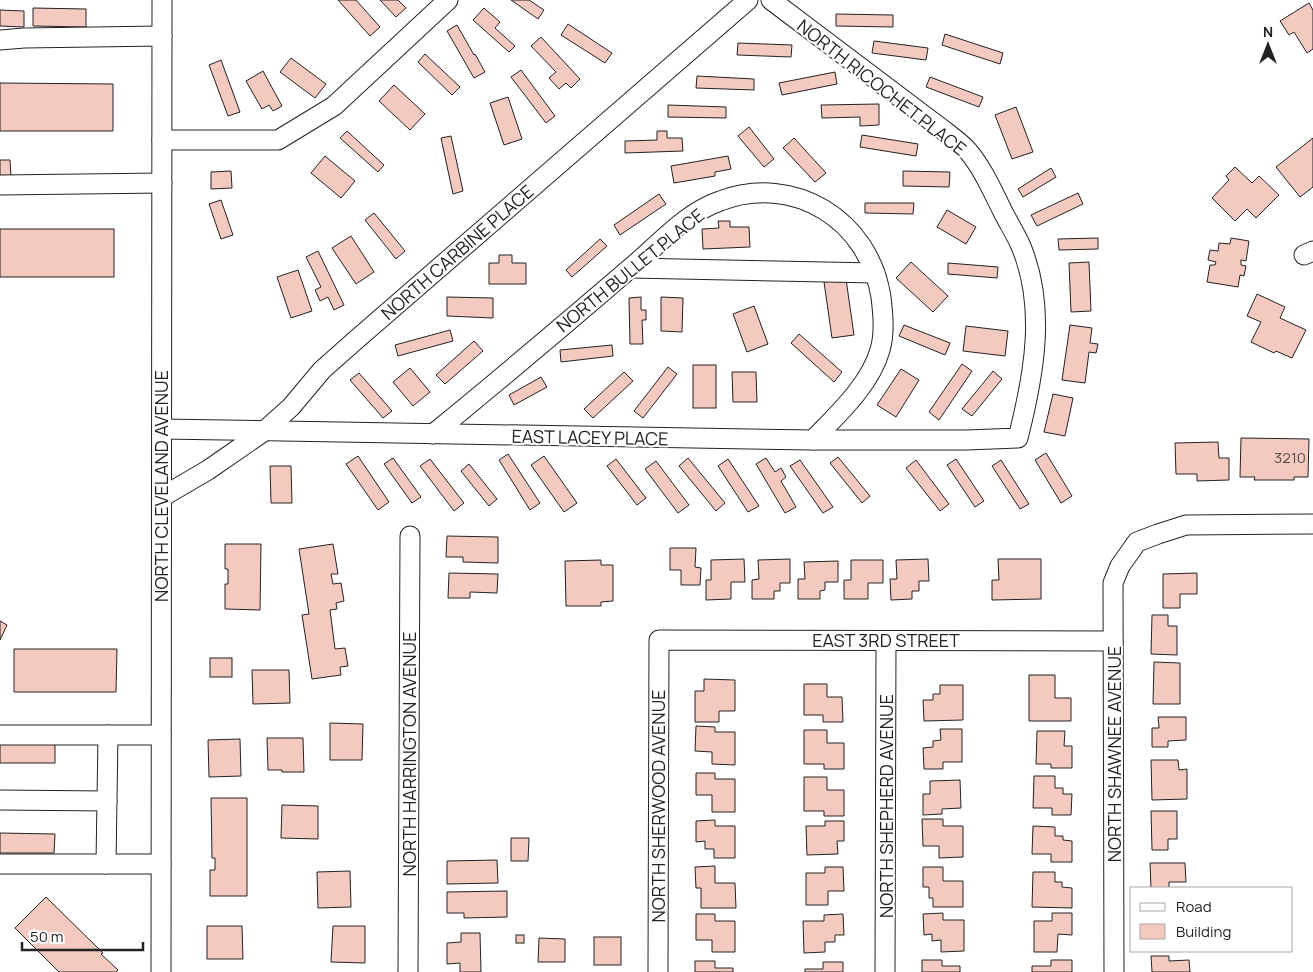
<svg xmlns="http://www.w3.org/2000/svg" width="1313" height="972" font-family="Manrope,sans-serif">
  <style>
    .building { fill: #f3c9c0; stroke: #222 }
    .lines { fill: none; stroke-linecap: round; stroke-linejoin: round }
    .minor-casing { stroke: #222; stroke-width: 21 }
    .minor { stroke: #fff; stroke-width: 19 }
    .labels { text-anchor: middle; dominant-baseline: central; stroke-width: 4; stroke-linejoin: round; paint-order: stroke }
    .number-label { font-size: 15px; fill: #564c4a }
    .street-label { font-size: 18px; fill: #222; stroke: #fff }
  </style>
  <rect width="100%" height="100%" fill="#fff"/>
  <g class="building">
    <path d="M338 0H356L380 27 370 36Z"/>
    <path d="M380 0H398L406 8 396 17Z"/>
    <path d="M511 0H529L544 10 538 19Z"/>
    <path d="M1309 3 1313 10V49L1307 53 1294 32 1289 35 1280 21Z"/>
    <path d="M33 8 86 9V27L33 26Z"/>
    <path d="M484 8 500 22 495 28 515 46 509 52 473 20Z"/>
    <path d="M0 10 24 11V27L0 26Z"/>
    <path d="M836 14 893 15V27L836 26Z"/>
    <path d="M568 24 612 53 605 63 561 35Z"/>
    <path d="M457 25 474 55 475 54 485 72 474 78 447 31Z"/>
    <path d="M945 34 1003 53 1000 64 942 45Z"/>
    <path d="M541 37 580 79 571 88 566 83 559 89 549 78 556 72 531 46Z"/>
    <path d="M874 41 928 48 926 60 872 53Z"/>
    <path d="M738 43 792 45 791 57 737 55Z"/>
    <path d="M425 54 460 87 452 95 418 62Z"/>
    <path d="M291 58 326 84 315 98 280 72Z"/>
    <path d="M221 60 240 112 228 116 209 65Z"/>
    <path d="M521 70 555 116 546 123 511 77Z"/>
    <path d="M263 71 282 106 273 111 269 105 262 109 246 81Z"/>
    <path d="M835 72 837 84 782 95 779 83Z"/>
    <path d="M697 76 754 79V90L696 88Z"/>
    <path d="M930 77 983 97 979 107 926 87Z"/>
    <path d="M0 83 113 84V131H0Z"/>
    <path d="M394 85 425 114 410 130 379 101Z"/>
    <path d="M508 97 522 139 504 145 490 103Z"/>
    <path d="M879 104V125L860 126V117L822 118 821 105Z"/>
    <path d="M668 105 726 107V118L668 117Z"/>
    <path d="M1016 107 1033 152 1012 159 995 115Z"/>
    <path d="M749 127 774 159 764 167 738 136Z"/>
    <path d="M347 131 384 165 378 172 340 138Z"/>
    <path d="M657 131H667V138H682L683 151 625 153V141L657 140Z"/>
    <path d="M862 135 918 144 916 156 860 147Z"/>
    <path d="M451 136 463 191 453 194 441 138Z"/>
    <path d="M794 138 826 173 815 182 783 148Z"/>
    <path d="M1313 138V187L1300 197 1276 167Z"/>
    <path d="M325 156 355 181 341 198 311 173Z"/>
    <path d="M728 156 731 169 715 172V176L674 183 671 166Z"/>
    <path d="M0 160H10L11 177H0Z"/>
    <path d="M1235 167 1252 183 1259 176 1279 195 1256 218 1247 209 1235 221 1212 198 1229 180 1226 176Z"/>
    <path d="M1051 168 1056 177 1023 197 1018 189Z"/>
    <path d="M231 171 232 188 211 189V172Z"/>
    <path d="M903 171 950 172 949 187 903 186Z"/>
    <path d="M1078 193 1083 204 1037 226 1031 215Z"/>
    <path d="M659 194 666 204 620 235 614 225Z"/>
    <path d="M221 200 233 235 221 239 209 204Z"/>
    <path d="M865 203H914L913 214 865 213Z"/>
    <path d="M947 210 976 227 966 244 937 227Z"/>
    <path d="M374 213 405 251 396 259 365 220Z"/>
    <path d="M718 221H730V227H749L750 247 703 249 702 229 719 228Z"/>
    <rect x="0" y="229" width="114" height="48"/>
    <path d="M351 236 374 272 356 284 332 248Z"/>
    <path d="M1098 238V249L1059 250 1058 239Z"/>
    <path d="M1231 238 1249 241 1246 261 1241 260V265L1246 266 1244 276 1240 275 1238 287 1207 282 1210 265H1215L1216 262 1208 260 1210 250 1218 251 1219 243 1230 244Z"/>
    <path d="M600 239 607 246 572 277 566 270Z"/>
    <path d="M318 251 344 305 334 310 328 297 320 301 315 290 321 287 306 257Z"/>
    <path d="M499 255H512V263H526V284H489V263H499Z"/>
    <path d="M911 262 948 296 933 312 896 278Z"/>
    <path d="M1089 262 1091 311 1071 312 1069 263Z"/>
    <path d="M948 263 998 267 997 278 948 274Z"/>
    <path d="M298 270 312 311 291 318 277 277Z"/>
    <path d="M846 279 854 335 832 338 824 282Z"/>
    <path d="M1257 294 1285 307 1280 318 1306 330 1292 358 1276 351 1274 353 1251 342 1261 322 1247 316Z"/>
    <path d="M447 297 493 298V318L447 316Z"/>
    <path d="M641 297V310H646V320H642L643 344H630L629 298Z"/>
    <path d="M661 297 683 298 682 332 661 331Z"/>
    <path d="M754 306 768 344 747 352 733 314Z"/>
    <path d="M904 325 950 343 945 355 899 336Z"/>
    <path d="M1070 325 1092 328 1090 343 1098 344 1096 353 1089 352 1085 383 1062 380Z"/>
    <path d="M966 326 1008 331 1005 356 963 351Z"/>
    <path d="M450 330 453 341 398 356 395 345Z"/>
    <path d="M799 334 842 372 834 382 791 343Z"/>
    <path d="M474 341 483 351 445 384 436 375Z"/>
    <path d="M612 345 613 356 561 362 560 350Z"/>
    <path d="M962 364 972 371 939 420 929 412Z"/>
    <rect x="693" y="365" width="23" height="43"/>
    <path d="M668 367 677 374 643 418 634 411Z"/>
    <path d="M410 368 430 392 413 406 393 382Z"/>
    <path d="M901 369 919 380 896 417 877 405Z"/>
    <path d="M993 371 1002 379 972 416 962 409Z"/>
    <path d="M624 372 633 381 593 418 584 409Z"/>
    <path d="M732 372H756L757 402H733Z"/>
    <path d="M359 373 392 411 383 418 350 380Z"/>
    <path d="M541 377 547 387 514 405 509 395Z"/>
    <path d="M1053 394 1073 398 1065 436 1044 432Z"/>
    <path d="M1241 438 1309 439 1308 477H1294V480H1254L1255 477H1240Z"/>
    <path d="M1218 442 1219 458H1229V480L1197 481V474H1176L1175 443Z"/>
    <path d="M1046 453 1072 496 1061 503 1035 460Z"/>
    <path d="M508 454 540 503 530 510 499 460Z"/>
    <path d="M358 456 389 502 378 510 346 464Z"/>
    <path d="M544 456 577 503 564 512 531 465Z"/>
    <path d="M838 457 870 496 862 503 830 463Z"/>
    <path d="M393 458 421 497 412 503 384 464Z"/>
    <path d="M688 458 725 503 716 511 679 466Z"/>
    <path d="M766 458 775 472 781 468 786 477 781 481 796 507 785 513 756 464Z"/>
    <path d="M430 459 464 503 454 511 420 466Z"/>
    <path d="M616 459 646 498 637 505 607 466Z"/>
    <path d="M728 459 759 506 748 512 718 466Z"/>
    <path d="M956 459 984 501 975 507 947 465Z"/>
    <path d="M800 460 833 507 823 513 790 466Z"/>
    <path d="M916 460 949 504 940 511 906 468Z"/>
    <path d="M1001 460 1029 504 1020 509 992 466Z"/>
    <path d="M656 461 689 505 678 513 645 469Z"/>
    <path d="M469 464 497 499 489 506 461 471Z"/>
    <path d="M270 466H291L292 503H271Z"/>
    <path d="M447 536 498 537V563L463 562V557H446Z"/>
    <path d="M225 544H261L260 610 225 609V584H228V569H225Z"/>
    <path d="M333 544 338 574H331L333 584 341 583 344 601 336 603 337 609 330 610 335 649 345 648 348 666 340 667 341 675 312 679 302 615 309 614 299 549Z"/>
    <path d="M670 548H696L695 567 701 568 700 585H681V570H670Z"/>
    <path d="M744 559 745 582H731V599L706 600V580H711V560Z"/>
    <path d="M790 559V583H780V591H774V599H752V580L759 579 758 560Z"/>
    <path d="M928 559 929 581H919V591H912V599L891 600 890 579H897L896 560Z"/>
    <path d="M998 559H1041V599L992 600V580H999Z"/>
    <path d="M601 560V565H613V601L601 602V606H566L565 561Z"/>
    <path d="M851 560H883V583H868V599H844V580H851Z"/>
    <path d="M838 561V582H825V590L820 591V599H798V579H805L804 562Z"/>
    <path d="M449 573 498 574 497 593 470 592V598H448Z"/>
    <path d="M1197 573V594H1180V608H1163V574Z"/>
    <path d="M1152 615H1168V626H1177V655L1151 654Z"/>
    <path d="M0 621 7 625 0 640Z"/>
    <path d="M14 649H117L116 692H14Z"/>
    <rect x="210" y="658" width="22" height="19"/>
    <path d="M1154 662 1180 663V704H1153Z"/>
    <path d="M252 670H289L290 703 253 704Z"/>
    <path d="M1029 675H1055V698H1071V721H1029Z"/>
    <path d="M704 679 735 680V711H719V722H695V691H704Z"/>
    <path d="M804 684H827V697H842L843 722H823V715H804Z"/>
    <path d="M940 685H963V720L924 721 923 700H933V694H940Z"/>
    <path d="M1158 717H1186V740L1168 741V747H1152V728H1159Z"/>
    <path d="M330 723 363 724 362 760H330Z"/>
    <path d="M696 726 715 727V732H735V765L712 764V752L695 751Z"/>
    <path d="M940 729H962V762H943V769H924L923 748 933 747V741L941 740Z"/>
    <path d="M804 730H827V743H844V769H824V764H804Z"/>
    <path d="M1037 731H1065L1064 746H1072V768H1051V764H1036Z"/>
    <path d="M267 738H303L304 772H282V770H268Z"/>
    <path d="M240 739 241 776 209 777 208 740Z"/>
    <rect x="0" y="743" width="55" height="20"/>
    <path d="M1151 760H1178L1179 770 1187 769V799L1152 800Z"/>
    <path d="M696 773H715V779H735V812H712V795H696Z"/>
    <path d="M1034 776H1055V788H1063V794H1072L1071 815H1052V808H1033Z"/>
    <path d="M804 777H827V790H844V816H824V811H804Z"/>
    <path d="M960 780 961 808 942 809V814L923 815V794H930V781Z"/>
    <path d="M211 798H247V896H210V870H215V858H212Z"/>
    <path d="M282 805 318 806V839L281 838Z"/>
    <path d="M1151 811H1177V839H1168V850H1152Z"/>
    <path d="M922 819H943V826H963V857L939 858V846H923Z"/>
    <path d="M715 820V826H735V858H714V849H705V841L696 842V821Z"/>
    <path d="M825 821H844V841H837L838 854 807 855 806 826H825Z"/>
    <path d="M1033 826 1055 827V836H1063V840L1072 841V862H1051V854H1032Z"/>
    <path d="M0 833 55 834 54 853H0Z"/>
    <path d="M511 838H529L528 861H511Z"/>
    <path d="M497 860 498 883 447 884V861Z"/>
    <path d="M1150 863H1185L1186 882H1169V888H1151Z"/>
    <path d="M715 866V883H735L736 908H701V888H696L695 867Z"/>
    <path d="M825 867H843L844 891H828V905H806V873H825Z"/>
    <path d="M923 867H943V881H963V907H933V898H929V887H923Z"/>
    <path d="M350 871 351 907 318 908 317 872Z"/>
    <path d="M1033 872H1055V882H1062V887L1072 888V908L1032 907Z"/>
    <path d="M507 891V917L464 918V913H447V892Z"/>
    <path d="M46 897 103 953 101 954 118 970 116 972H59L15 928Z"/>
    <path d="M943 913V920H964V951L941 952V940L932 941V934L924 935 923 914Z"/>
    <path d="M1052 913H1072V935L1058 934 1057 952H1034V921H1052Z"/>
    <path d="M696 914H715V921H735V952H712V940H696Z"/>
    <path d="M843 914 844 935H835V942H825V952L804 953 803 921H824V915Z"/>
    <path d="M207 926H242L243 959H207Z"/>
    <path d="M333 926H365V963L331 962Z"/>
    <path d="M461 933H480L481 972H460V963L447 964V943L461 942Z"/>
    <rect x="516" y="935" width="8" height="8"/>
    <rect x="594" y="937" width="27" height="28"/>
    <path d="M539 938 565 939V962H538Z"/>
    <path d="M1151 956H1169V961L1189 960 1190 972H1152Z"/>
    <path d="M922 960H942V966H960V972H922Z"/>
    <path d="M1051 960H1072V972H1032V966H1051Z"/>
    <path d="M695 961H715V968H733V972H695Z"/>
    <path d="M823 962H843V972H805V969H823Z"/>
  </g>
  <g class="lines">
    <defs>
      <g id="minor">
        <path d="M0 40 24 38 162 36"/>
        <path d="M162 140H278L334 106 448 0"/>
        <path d="M0 185 162 183"/>
        <path d="M1304 255 1313 251"/>
        <path d="M631 268 875 273"/>
        <path d="M162 429 813 440H967L1018 438C1034 375 1047 306 1020 244 1015 233 1008 222 1002 210 992 190 983 169 968 151 961 143 951 136 942 129L771 0"/>
        <path d="M433 434C498 381 563 326 627 271 657 247 683 214 720 201 794 173 869 220 881 297 883 314 885 333 880 350 870 385 838 414 813 440"/>
        <path d="M162 497 208 470 263 432 291 407 322 370 357 339 748 0"/>
        <path d="M0 735H161"/>
        <path d="M0 800 107 801"/>
        <path d="M0 864H161"/>
        <path d="M106 864 108 735"/>
        <path d="M161 972 162 0"/>
        <path d="M408 972 410 536"/>
        <path d="M658 972 659 640 1113 641"/>
        <path d="M885 972 886 641"/>
        <path d="M1114 972 1113 583 1120 566 1137 542 1158 534 1186 525 1313 524"/>
      </g>
    </defs>
    <use href="#minor" class="minor-casing"/>
    <use href="#minor" class="minor"/>
  </g>
  <g class="labels">
    <g class="number-label">
      <text x="1290" y="457">3210</text>
    </g>
    <g class="street-label">
      <text transform="translate(882 87) rotate(38)">NORTH RICOCHET PLACE</text>
      <text transform="translate(457 252) rotate(-41)">NORTH CARBINE PLACE</text>
      <text transform="translate(630 270) rotate(-39)">NORTH BULLET PLACE</text>
      <text transform="translate(590 437) rotate(1)">EAST LACEY PLACE</text>
      <text transform="translate(161 486) rotate(-90)">NORTH CLEVELAND AVENUE</text>
      <text x="886" y="640">EAST 3RD STREET</text>
      <text transform="translate(409 754) rotate(-90)">NORTH HARRINGTON AVENUE</text>
      <text transform="translate(1114 754) rotate(-90)">NORTH SHAWNEE AVENUE</text>
      <text transform="translate(658 806) rotate(-90)">NORTH SHERWOOD AVENUE</text>
      <text transform="translate(886 806) rotate(-90)">NORTH SHEPHERD AVENUE</text>
    </g>
  </g>
  <rect x="1130" y="887" width="162" height="65" fill="#ffffff" stroke="#a7a7a7"/>
  <rect x="1140" y="903" width="25" height="8" fill="#ffffff" stroke="#a7a7a7"/>
  <text x="1176" y="912" font-size="15" fill="#222222">Road</text>
  <rect x="1140" y="924" width="25" height="15" fill="#f3c9c0" stroke="#a7a7a7"/>
  <text x="1176" y="937" font-size="15" fill="#222222">Building</text>
  <g transform="translate(1268 45)" stroke="#ffffff" stroke-width="4" paint-order="stroke">
  <path d="M0-4L9 19L0 12L-9 19Z" fill="#222222"/>
  <text y="-8" font-size="14" font-weight="bold" text-anchor="middle" fill="#222222">N</text>
  </g>
  <path d="M22 942v8h121v-8" fill="none" stroke="#222222" stroke-width="2.5"/>
  <text x="30" y="942" font-size="15" fill="#222222" stroke="#ffffff" stroke-width="4" paint-order="stroke">50 m</text>
</svg>
